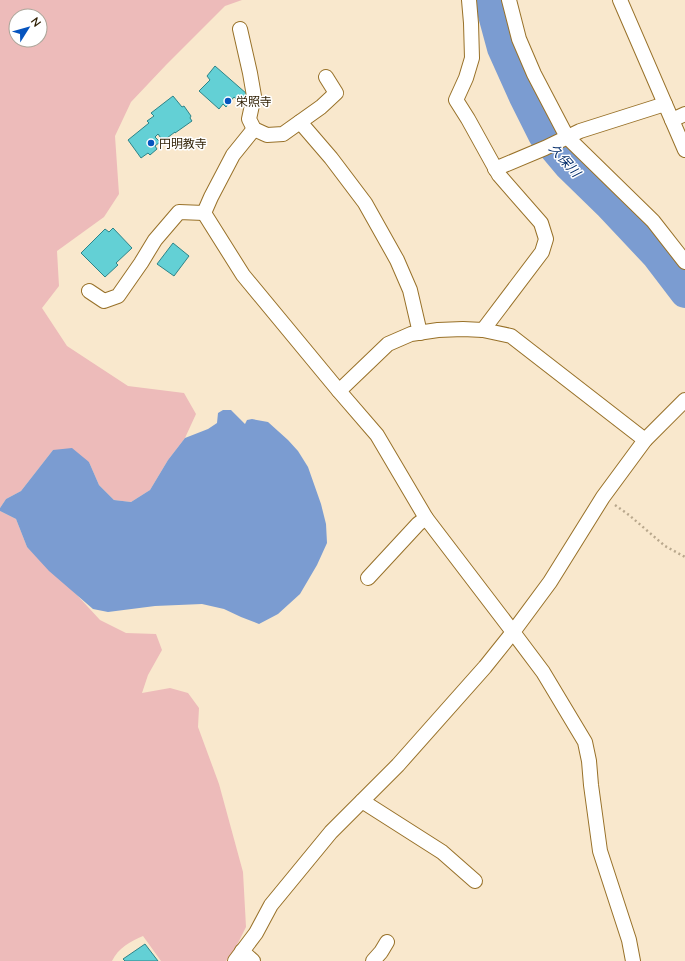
<svg xmlns="http://www.w3.org/2000/svg" width="685" height="961" font-family="Lato,'Noto Sans JP',sans-serif">
  <style>
    .green { fill: #edbbba; fill-rule: evenodd }
    .water { fill: #7b9cd1 }
    .lines { fill: none; stroke-linecap: round; stroke-linejoin: round }
    .river { stroke: #7b9cd1; stroke-width: 30 }
    .building { fill: #63d0d5; stroke: #2f8488 }
    .minor-casing { stroke: #987129; stroke-width: 16 }
    .path { stroke: #b9a88d; stroke-width: 2.5; stroke-dasharray: 2 3; stroke-linecap: butt }
    .minor { stroke: #fff; stroke-width: 14 }
    .poi-dot { fill: #0654be; stroke: #fff; stroke-width: 1.5 }
    .labels { text-anchor: middle; dominant-baseline: central; stroke-width: 3; stroke-linejoin: round; paint-order: stroke }
    .poi-label { font-size: 12px; fill: #2d1d01; stroke: #fff; text-anchor: start }
    .water-label { font-size: 13px; font-style: italic; fill: #032c6a; stroke: #fff }
  </style>
  <rect width="100%" height="100%" fill="#f9e8cd"/>
  <g class="green">
    <path d="M0 0H242L225 6 166 65 131 102 115 136 119 194 104 217 57 251 59 286 42 308 67 346 128 386 184 393 196 414 185 438 168 460 150 490 131 502 114 500 99 485 89 462 53 450 21 491 6 499 0 508ZM16 16H40V40H16Z"/>
    <path d="M0 511 16 519 27 547 76 594 100 620 126 633 156 634 162 650 148 675 142 693 170 688 188 693 199 708 198 727 219 784 243 872 246 927 236 947 226 961H161L143 936C131 941 118 948 112 961H0Z"/>
  </g>
  <path class="water" d="M223 410H231L245 424 247 420 252 419 268 422 288 440 298 451 308 467 321 504 326 524 327 543 317 565 300 594 278 614 259 624 241 617 224 609 202 604 155 606 108 612 93 609 49 571 27 547 16 519 0 511V508L6 499 21 491 53 450 72 448 89 462 99 485 114 500 131 502 150 490 168 460 185 438 208 429 217 423 218 413Z"/>
  <g class="lines">
    <path class="river" d="M489 0 502 48 524 97 543 135 569 166 609 205 656 255 685 293"/>
  </g>
  <g class="building">
    <path d="M215 66 247 94 245 95 248 98 242 104 234 97 226 107 223 104 219 109 199 91 210 80 207 76Z"/>
    <path d="M173 96 182 107 184 106 191 116 190 118 192 121 175 133V132L163 141 158 134 155 137 160 142 155 146 157 149 150 155 148 153 141 158 128 140 149 123 147 121 154 116 151 113Z"/>
    <path d="M113 228 132 248 116 263 118 265 105 277 81 253 105 229 109 232Z"/>
    <path d="M173 243 189 256 174 276 157 264Z"/>
    <path d="M145 944 158 961H125L123 959Z"/>
  </g>
  <g class="lines">
    <defs>
      <g id="minor">
        <path d="M469 0 471 23 472 58 466 78 456 100 468 119 499 175 541 223 546 239 542 252 483 330"/>
        <path d="M509 0 519 39 534 74 567 137 653 221 685 262"/>
        <path d="M620 0 685 150"/>
        <path d="M240 29 250 73 254 96 249 119 254 129 267 135 283 134 321 107 336 93 326 77"/>
        <path d="M672 120 685 114"/>
        <path d="M300 122 331 158 365 203 397 260 410 290 420 333"/>
        <path d="M254 129 233 155 211 197 204 213 243 275 339 391 377 435 426 518 513 632 543 672 585 742 589 761 591 785 600 851 629 940 633 961"/>
        <path d="M495 169 545 148 580 131 665 104"/>
        <path d="M89 291 104 301 118 296 141 263 155 240 179 212 204 213"/>
        <path d="M339 391 388 344 411 334 438 330 463 329 483 330 511 336 645 440"/>
        <path d="M368 578 418 524 426 518"/>
        <path d="M362 801 442 852 475 881"/>
        <path d="M242 951 253 961"/>
        <path d="M235 961 256 933 271 905 331 832 398 765 485 667 513 632 550 582 603 497 645 440 685 400"/>
        <path d="M373 961 381 952 387 942"/>
      </g>
    </defs>
    <use href="#minor" class="minor-casing"/>
    <path class="path" d="M615 505 629 515 665 546 685 557"/>
    <use href="#minor" class="minor"/>
  </g>
  <g class="poi-dot">
    <circle cx="228" cy="101" r="4"/>
    <circle cx="151" cy="143" r="4"/>
  </g>
  <g class="labels">
    <g class="poi-label">
      <text x="236" y="101">栄照寺</text>
      <text x="159" y="143">円明教寺</text>
    </g>
    <g class="water-label">
      <text transform="translate(565 160) rotate(48)">久保川</text>
    </g>
  </g>
  <g transform="translate(28 28) rotate(53)"><circle r="19" fill="#ffffff" stroke="#aba599"/>
  <path d="M0-3L7 15L0 10L-7 15Z" fill="#0654be"/>
  <text y="-6" font-size="11" font-weight="bold" text-anchor="middle" fill="#2d1d01">N</text>
  </g>
</svg>
